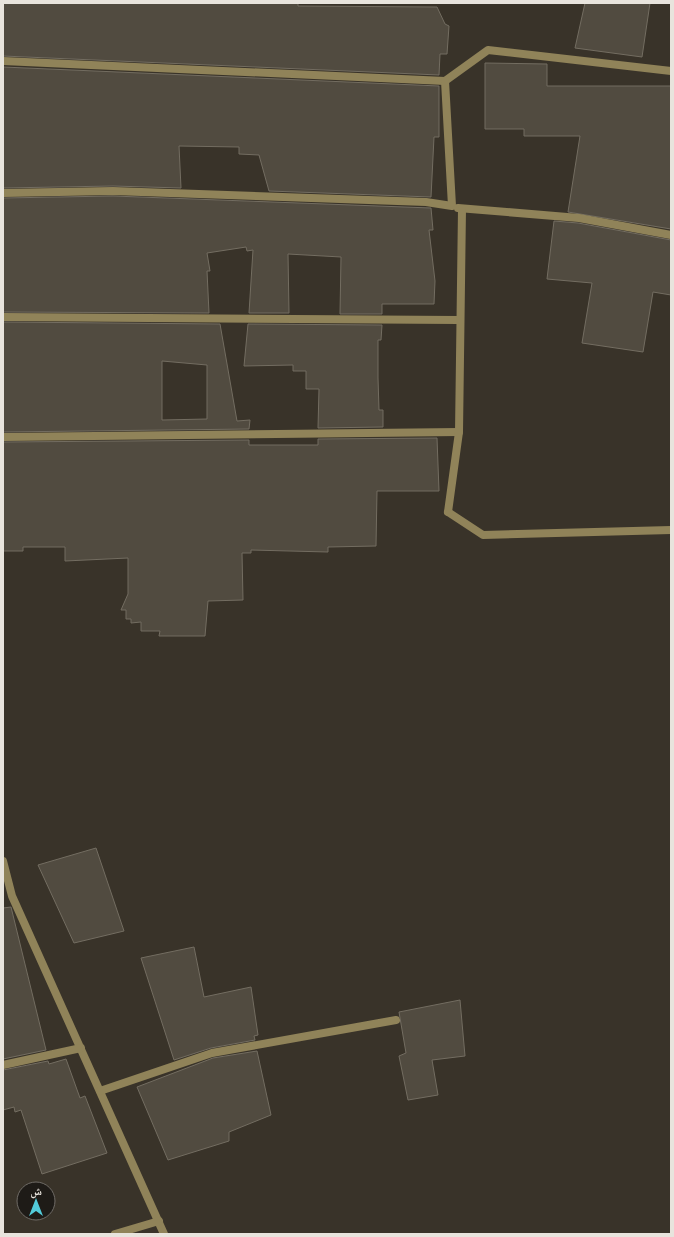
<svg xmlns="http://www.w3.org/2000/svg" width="674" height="1237" font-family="'Archivo Narrow','Noto Naskh Arabic',sans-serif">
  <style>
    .building { fill: #514b40; stroke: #736d61; fill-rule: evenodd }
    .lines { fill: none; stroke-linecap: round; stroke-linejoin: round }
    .service { stroke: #908359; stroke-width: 8 }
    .minor { stroke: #908359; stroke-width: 8 }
  </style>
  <rect width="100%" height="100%" fill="#393329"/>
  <g class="building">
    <path d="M3 3H298V6L437 7 445 24 449 26 447 54H440L439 75 3 56Z"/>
    <path d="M585 3H650L642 57 575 48Z"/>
    <path d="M485 63 547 64V86H671V229L568 212 580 136H524V129H485Z"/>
    <path d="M3 67 439 86V137H434L431 197 269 191 259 155 239 154V147L179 146 181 188 113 186 3 188Z"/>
    <path d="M113 196 431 208 433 230H429L435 281 434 304H382V314H340L341 257 288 254 289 313H249L253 250 247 251 246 247 207 253 210 271H207L209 313 3 312V198Z"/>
    <path d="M554 221 578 223 671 240V295L653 292 643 352 582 343 592 283 547 279Z"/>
    <path d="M3 322 220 324 237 421 250 420 249 429 3 432ZM162 361 207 365V419L162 420Z"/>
    <path d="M248 324 382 325 381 340H378V378L379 410H383V427L318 428 319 389H306V371H293V365L244 366Z"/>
    <path d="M437 438 439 491H377L376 546 328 547V552L251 550V553H242L243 600 208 601 205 636H159L160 631H141V622L131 623V619H126V610H121L128 594V558L65 561V547H23V551H3V442L249 440V445H318V439Z"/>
    <path d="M96 848 124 931 74 943 38 865Z"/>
    <path d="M11 907 46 1050 3 1059V908Z"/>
    <path d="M194 947 204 997 251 987 258 1035 254 1036 255 1040 211 1048 174 1060 141 958Z"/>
    <path d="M460 1000 465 1056 432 1060 438 1095 408 1100 399 1056 406 1053 399 1012Z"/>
    <path d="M257 1051 271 1115 229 1132V1141L168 1160 137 1087 213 1058Z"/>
    <path d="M66 1059 80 1098 85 1096 107 1153 42 1174 21 1110 15 1112 14 1107 3 1110V1070L48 1061 49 1064Z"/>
  </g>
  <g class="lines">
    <path class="service" d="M448 512 483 535 671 530"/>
    <g class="minor">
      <path d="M3 61 445 81 488 50 671 71"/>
      <path d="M3 193 113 191 426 202 452 206 445 81"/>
      <path d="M458 208 579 218 671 235"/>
      <path d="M3 317 459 320"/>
      <path d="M3 437 459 432"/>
      <path d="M448 512 459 432 462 209"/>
      <path d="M3 861 12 896 164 1234"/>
      <path d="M3 1065 81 1048"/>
      <path d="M100 1091 212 1053 396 1020"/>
      <path d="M115 1234 159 1221"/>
    </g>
  </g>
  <rect width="674" height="1237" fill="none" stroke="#e8e4dd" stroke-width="8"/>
  <g transform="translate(36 1201)"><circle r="19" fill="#1e1b17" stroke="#6f6b66"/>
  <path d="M0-3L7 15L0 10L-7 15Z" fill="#52cbda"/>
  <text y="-6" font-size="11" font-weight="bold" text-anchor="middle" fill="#e8e4dd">ش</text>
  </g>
</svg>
